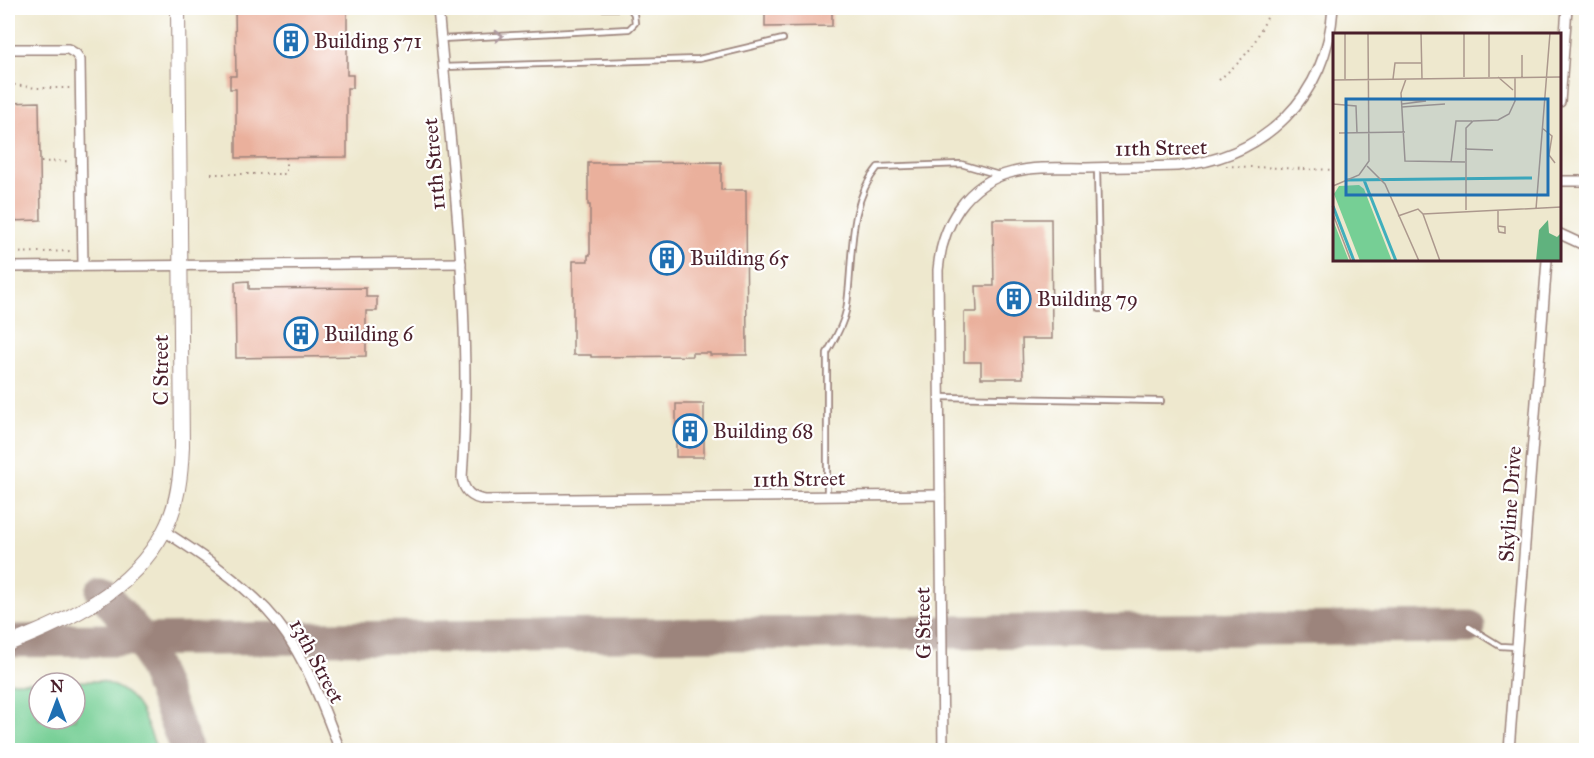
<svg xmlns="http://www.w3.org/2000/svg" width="1594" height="758" font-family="'IM FELL Great Primer',serif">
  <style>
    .green { fill: #76cf95; stroke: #607760; stroke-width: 1.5; fill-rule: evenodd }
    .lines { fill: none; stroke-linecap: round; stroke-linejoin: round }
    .taxiway { stroke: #9c847c; stroke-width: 33 }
    .building { fill: #eab09c }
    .lane-casing { stroke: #9c847c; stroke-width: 8 }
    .street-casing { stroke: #9c847c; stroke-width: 12 }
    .secondary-casing { stroke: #9c847c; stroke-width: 16 }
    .path { stroke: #9c847c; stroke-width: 2; stroke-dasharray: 1.5 4.5; stroke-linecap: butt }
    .lane { stroke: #fff; stroke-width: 4.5 }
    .street { stroke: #fff; stroke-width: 9 }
    .secondary { stroke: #fff; stroke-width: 14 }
    .oneway { stroke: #ae9aa0 }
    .labels { text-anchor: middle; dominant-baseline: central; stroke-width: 4.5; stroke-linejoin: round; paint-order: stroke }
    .poi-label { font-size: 21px; fill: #4a1f2b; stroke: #fff; text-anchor: start }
    .street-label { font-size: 21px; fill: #4a1f2b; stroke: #fff }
    .inset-river { fill: none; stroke: #40afbc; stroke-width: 3 }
    .inset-road { fill: none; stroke: #ac988d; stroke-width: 1.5 }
    .view { fill: #1f6fb2; fill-opacity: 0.15; stroke: #1f6fb2; stroke-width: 3 }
    .inset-edge { fill: none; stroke: #4a1f2b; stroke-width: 3 }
  </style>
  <rect width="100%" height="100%" fill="#fff"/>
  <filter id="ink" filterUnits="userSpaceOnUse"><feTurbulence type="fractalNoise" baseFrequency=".0167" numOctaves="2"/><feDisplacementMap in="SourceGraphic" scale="12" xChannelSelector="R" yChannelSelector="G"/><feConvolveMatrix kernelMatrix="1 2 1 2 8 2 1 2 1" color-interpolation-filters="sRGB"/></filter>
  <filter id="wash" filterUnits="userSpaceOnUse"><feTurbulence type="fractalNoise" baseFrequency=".008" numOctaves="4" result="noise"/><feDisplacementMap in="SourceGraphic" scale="24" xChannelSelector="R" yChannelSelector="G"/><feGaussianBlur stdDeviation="1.35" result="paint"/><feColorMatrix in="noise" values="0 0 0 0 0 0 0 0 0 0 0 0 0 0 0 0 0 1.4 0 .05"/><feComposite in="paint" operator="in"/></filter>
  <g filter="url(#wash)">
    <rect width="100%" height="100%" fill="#eee8ce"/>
    <path class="green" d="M102 681C141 694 143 715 157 750H8V682ZM39 683H75V719H39Z"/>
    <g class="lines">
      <g class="taxiway">
        <path d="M102 592 143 640 187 750"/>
        <path d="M8 641 1469 627"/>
      </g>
    </g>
    <g id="blocks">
      <g class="building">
        <path d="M235 8H347V75H353V88H347V157L236 158V89H230V76H236Z"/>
        <path d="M765 8H832V26L765 27Z"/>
        <path d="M39 102 41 220 8 221V103Z"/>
        <path d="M721 162V190H746L747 355H710V353H692V356L591 357V355H573V261H588V255H590V205H588V163Z"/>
        <path d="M993 219H1051L1052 339H1022L1023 378H981V362H964V312H977L976 286H994Z"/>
        <path d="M249 281V289L366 288V297H377V311H366V356L236 358 235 282Z"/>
        <rect x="676" y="404" width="28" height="53"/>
      </g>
    </g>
  </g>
  <g filter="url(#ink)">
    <use href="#blocks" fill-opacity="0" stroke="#9c847c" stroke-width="1.5"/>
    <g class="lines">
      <defs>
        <g id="lane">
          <path d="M438 11 525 8"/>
          <path d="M441 39 629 29 635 23 634 14 630 8H594"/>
          <path d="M443 67 699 59 783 39"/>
          <path d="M1097 168 1100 309"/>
          <path d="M939 397 1161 401"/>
          <path d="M827 496V353C834 340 843 326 846 311 854 264 846 205 878 167L961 164 999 175"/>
          <path d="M1469 627 1500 646 1517 647"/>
        </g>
        <g id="street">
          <path d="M438 8C452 164 473 321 462 478 464 492 472 498 485 500L940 495"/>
          <path d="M8 49H68L76 54 80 60 83 266"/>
          <path d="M1560 102 1567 8"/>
          <path d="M1560 181H1586"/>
          <path d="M1560 234 1586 246"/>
          <path d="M8 267 461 263"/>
          <path d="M164 531C200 554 236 578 266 609 303 648 321 702 340 750"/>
          <path d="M943 750 938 270C942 225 966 183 1013 172 1036 166 1062 168 1086 168 1116 167 1147 167 1177 166 1265 158 1327 96 1333 8"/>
          <path d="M1509 750 1547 260"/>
        </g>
        <path id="secondary" d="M8 644C69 620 131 592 164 531 178 506 181 474 182 446L178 8"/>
      </defs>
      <use href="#lane" class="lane-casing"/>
      <use href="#street" class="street-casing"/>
      <use href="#secondary" class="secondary-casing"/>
      <g class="path">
        <path d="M1219 80 1238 63 1252 47 1272 8"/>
        <path d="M8 84 36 88H70"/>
        <path d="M41 162 71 161"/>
        <path d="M1226 166 1334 170"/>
        <path d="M211 174H286V158"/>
        <path d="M8 253 73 251"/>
      </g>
      <use href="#lane" class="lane"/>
      <use href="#street" class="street"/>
      <use href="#secondary" class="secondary"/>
    </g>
    <defs><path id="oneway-chevron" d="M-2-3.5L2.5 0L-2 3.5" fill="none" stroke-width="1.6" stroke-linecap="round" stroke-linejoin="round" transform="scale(1.5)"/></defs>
    <use class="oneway" href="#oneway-chevron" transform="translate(499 36) rotate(-3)"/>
  </g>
  <defs>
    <symbol id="building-ring" viewBox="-11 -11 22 22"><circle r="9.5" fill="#fff" stroke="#1f6fb2" stroke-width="1.5"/><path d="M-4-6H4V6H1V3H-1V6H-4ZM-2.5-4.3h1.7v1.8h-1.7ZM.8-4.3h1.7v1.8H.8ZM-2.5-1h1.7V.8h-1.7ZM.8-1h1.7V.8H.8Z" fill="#1f6fb2"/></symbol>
  </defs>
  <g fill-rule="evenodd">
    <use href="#building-ring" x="272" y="22" width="38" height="38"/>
    <use href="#building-ring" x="648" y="239" width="38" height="38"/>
    <use href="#building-ring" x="995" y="280" width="38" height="38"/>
    <use href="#building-ring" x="282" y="315" width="38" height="38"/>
    <use href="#building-ring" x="671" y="412" width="38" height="38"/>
  </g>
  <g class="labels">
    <g class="poi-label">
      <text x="314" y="41">Building 571</text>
      <text x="690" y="258">Building 65</text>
      <text x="1037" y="299">Building 79</text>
      <text x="324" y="334">Building 6</text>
      <text x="713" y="431">Building 68</text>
    </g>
    <g class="street-label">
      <text transform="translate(1161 148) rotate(-1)">11th Street</text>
      <text transform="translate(434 164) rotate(-95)">11th Street</text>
      <text transform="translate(161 370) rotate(-90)">C Street</text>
      <text transform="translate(799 479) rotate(-1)">11th Street</text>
      <text transform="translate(1510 504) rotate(-86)">Skyline Drive</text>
      <text transform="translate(923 623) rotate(-91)">G Street</text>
      <text transform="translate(317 661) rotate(62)">13th Street</text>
    </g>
  </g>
  <g transform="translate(1333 33)">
    <rect width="228" height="228" fill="#eee8ce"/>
    <path d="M26 152 31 156 59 228H27L1 161 6 153ZM0 187 16 228H0Z" fill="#76cf95"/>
    <path d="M215 187 216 200 224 204 228 200V228H203L206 197Z" fill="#60b27e"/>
    <path class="inset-river" d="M14 147 199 145M31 147 63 228M0 173 21 228"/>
    <path class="inset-road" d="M12 0V46M88 0 89 46M131 0V44M156 0V44M189 22V44M165 44 180 57M60 46 62 30H89M73 46 68 60 72 128 132 129M0 47 228 44M69 67 93 68 69 71M0 71 23 73 24 100M69 74 112 71M209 95 219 103 216 122 222 130M6 100 72 99M132 116 160 117M118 129 123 88H139M34 133 52 151 86 228M0 153 26 142 36 128 35 0M203 176 217 0M133 177V95L140 88 165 87 176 81 182 68V44M165 177V195L166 199 172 200V194L165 193M0 181 18 228M90 181 107 228M65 183 85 176 90 181 228 174"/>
    <path class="view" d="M13 66H215V162H13Z"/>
    <rect width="228" height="228" class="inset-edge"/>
  </g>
  <rect width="1594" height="758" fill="none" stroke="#fff" stroke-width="30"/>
  <g transform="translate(57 701)"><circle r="28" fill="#ffffff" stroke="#b7a5aa" stroke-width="1.5"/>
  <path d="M0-4.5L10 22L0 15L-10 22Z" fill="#1f6fb2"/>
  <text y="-9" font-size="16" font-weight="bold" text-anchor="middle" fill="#4a1f2b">N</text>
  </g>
</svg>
